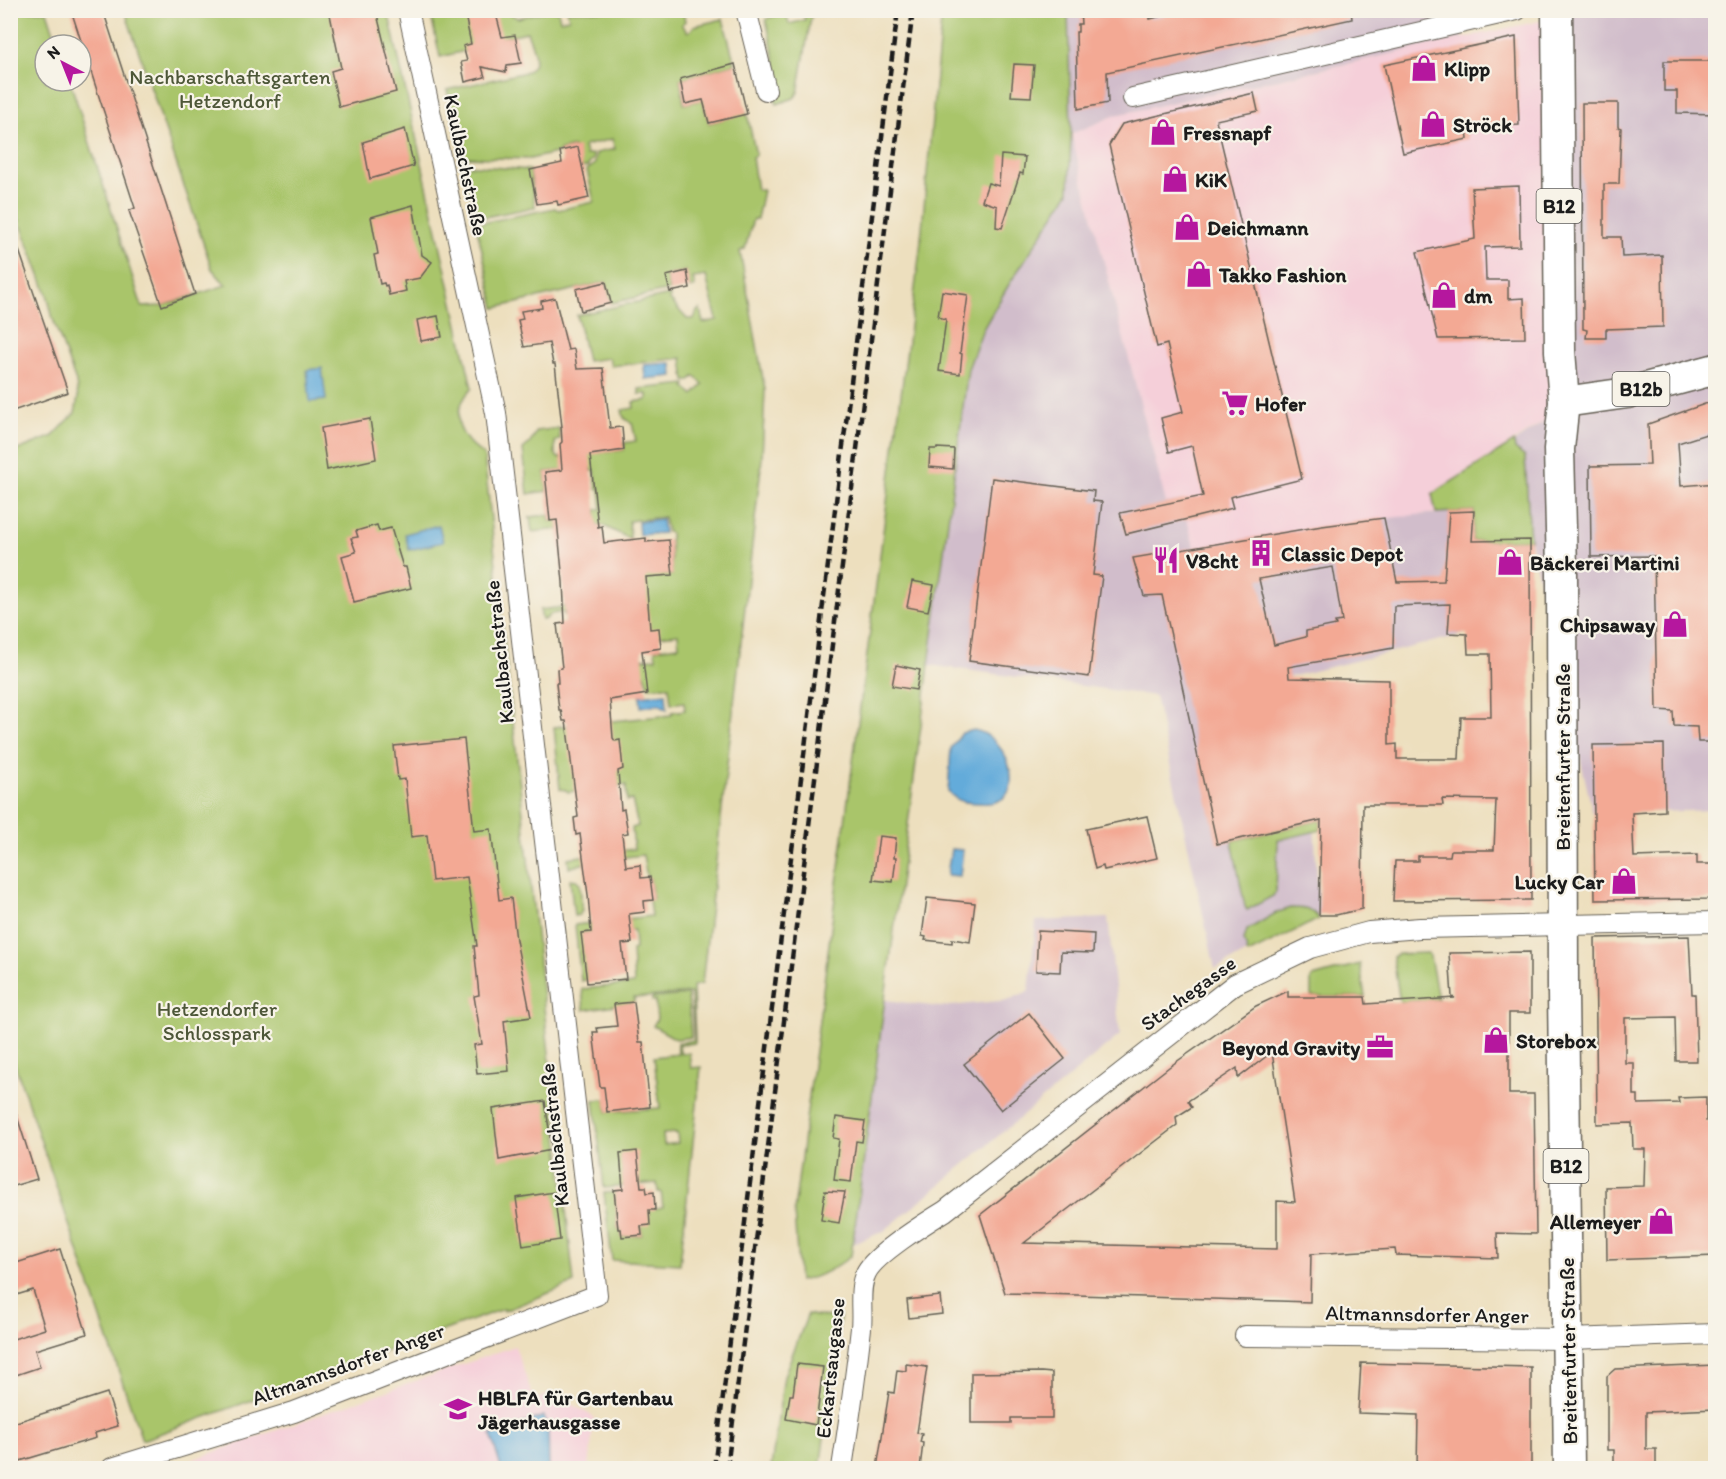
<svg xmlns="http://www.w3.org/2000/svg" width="1726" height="1479" font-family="Itim,sans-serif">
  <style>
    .built { fill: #f5cfd9 }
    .industrial { fill: #d1bdcb }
    .green { fill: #a9c56b; stroke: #627044; stroke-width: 1.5; fill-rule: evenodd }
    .water { fill: #63abda; stroke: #40647b; stroke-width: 1.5 }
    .building { fill: #f3a994; fill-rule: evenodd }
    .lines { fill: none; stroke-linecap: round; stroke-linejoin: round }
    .street-casing { stroke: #656055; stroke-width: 22 }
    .primary-casing { stroke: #656055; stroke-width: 33 }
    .street { stroke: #fff; stroke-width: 20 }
    .primary { stroke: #fff; stroke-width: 30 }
    .rail { stroke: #1c1c1c; stroke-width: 4.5; stroke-dasharray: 9 4.5; stroke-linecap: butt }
    .labels { text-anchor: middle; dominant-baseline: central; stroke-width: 4.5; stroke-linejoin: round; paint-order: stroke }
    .shield { fill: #f7f3e8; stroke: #5e5c59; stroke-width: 1.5 }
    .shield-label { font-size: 20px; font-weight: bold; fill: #1c1c1c }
    .poi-label { font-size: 21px; font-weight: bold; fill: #1c1c1c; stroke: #f7f3e8; text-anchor: start }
    .park-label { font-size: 21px; fill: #4d5738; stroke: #f7f3e8 }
    .street-label { font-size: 21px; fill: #1c1c1c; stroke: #f7f3e8 }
  </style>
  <rect width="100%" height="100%" fill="#f7f3e8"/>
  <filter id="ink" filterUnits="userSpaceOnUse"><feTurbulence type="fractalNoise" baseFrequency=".0167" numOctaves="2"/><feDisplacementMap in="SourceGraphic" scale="12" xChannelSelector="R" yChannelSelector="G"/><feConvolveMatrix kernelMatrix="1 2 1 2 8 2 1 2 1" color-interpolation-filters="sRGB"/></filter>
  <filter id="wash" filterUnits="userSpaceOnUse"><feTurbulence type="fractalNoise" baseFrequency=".008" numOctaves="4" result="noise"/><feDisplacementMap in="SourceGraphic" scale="24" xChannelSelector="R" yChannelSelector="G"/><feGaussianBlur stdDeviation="1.35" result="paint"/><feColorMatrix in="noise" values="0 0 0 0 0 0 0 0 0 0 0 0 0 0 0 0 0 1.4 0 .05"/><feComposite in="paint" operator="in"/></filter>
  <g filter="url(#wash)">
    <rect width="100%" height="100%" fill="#eddfbe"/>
    <g class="built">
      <path d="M1549 19 1556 414 1432 493 1436 513 1322 526 1194 548 1182 501 1166 504 1071 134 1116 115Z"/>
      <path d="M515 1346 534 1400 552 1393 594 1417 589 1468H169Z"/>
    </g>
    <g class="industrial">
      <path d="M1068 11H1458L1462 38 1116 115 1071 134 1166 503 1182 500 1194 547 1322 526 1415 515 1474 511 1465 634 1285 678 1313 804 1319 915 1215 969 1155 696 929 665 968 369 983 329 1008 286 1069 192 1071 134Z"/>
      <path d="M1550 11H1715V810L1593 814 1530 540 1525 458 1515 449 1514 442 1556 414Z"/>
      <path d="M1108 918 1120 1035 884 1231 853 1244 885 1000 940 1007 1008 1000 1029 991 1036 921Z"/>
    </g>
    <g class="green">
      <path d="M661 10 683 11 685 21 682 25 688 32 691 30 694 26 723 19 735 64 680 79 684 104 703 100 709 123 747 113 756 155 752 157 757 190H763L757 219H753L745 249 740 251 765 390 762 458 702 984 693 986 695 1043 679 1045 680 1053H689L691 1068 701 1067 680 1264 612 1260 604 1193 615 1192 618 1229H621L622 1237 642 1235 641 1226 649 1210 663 1207 661 1192H658L657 1183 604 1188 594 1100 606 1099 607 1112 660 1108 654 1057 678 1054 677 1043 694 1040 691 993 634 998V1002L584 1010 582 989 634 984 632 950 635 949 634 930 621 931V928L582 933 587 980 581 981 575 925 651 916 649 900 653 899 650 878H647L643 855 591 861 569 868 568 858 634 849 632 828 638 826 632 800 627 801 626 785 568 792 566 790 560 789 554 727 672 715V712L685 710 684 702 671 704 669 686 649 687 645 674 634 675V659L656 658 655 649 679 646 678 634 659 636 591 612 564 615V612L551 614 546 619 542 620 540 610 618 600 638 575H672L670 533 667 532 664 517 629 521 630 539 602 525 532 532 530 517 549 515 550 521 596 516V510L602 509 600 489H597L595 471H592L591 467 545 472 547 491 528 494 523 449 530 443 537 431 559 428 560 439 555 442V453L558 458 624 450V443L636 441 632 423 624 418 622 410 634 408 633 402 647 400V394H639V389L686 384 685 387 693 395 703 385 695 376 689 381H685L682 358 611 366 609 358 587 361 577 315 670 295V300L687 319H694L697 311 700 309 703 323 717 320 706 276 693 278 695 287 690 288 686 271 666 276 669 290 611 303 606 282 495 308 476 224 555 208 558 210 594 202 587 170 595 164 596 153 615 149 612 139 584 146 586 155 593 154V159L587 167 579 168 574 147 560 150V152L530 159 462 157 447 90 526 72C542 63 532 46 527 32L464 46 465 51 440 57 430 11H464L466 21 504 11 518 18 546 11H558L560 20 569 18 567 11ZM677 1133 678 1143 664 1145 663 1134Z"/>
      <path d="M11 11H47L58 45H45V81H70L142 307 162 306 226 285 212 269 125 11H388L472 388C449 413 457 437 484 455L574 1283 504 1311 503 1309 142 1440 11 1053 10 453 53 436 75 413 78 398 76 382 53 319 47 294 11 198Z"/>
      <path d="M803 11H812L798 93 794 98 777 104 774 95 782 92 766 19 786 12 789 24 805 20Z"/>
      <path d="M942 11H1068L1071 134 1069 192 1008 286 983 329 968 369 851 1256C834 1269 820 1277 799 1281L794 1211 920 250Z"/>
      <path d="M464 165 530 170 535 207 475 219Z"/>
      <path d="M1514 442 1515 449 1525 457 1530 540 1472 541 1474 511 1436 513 1432 494Z"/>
      <path d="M1321 820V830L1278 840 1276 891 1273 896 1247 910 1245 907 1232 841Z"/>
      <path d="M570 879 577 880 580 884 582 911 579 915 574 916Z"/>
      <path d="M1290 908C1301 908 1313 908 1319 919L1248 954 1244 940 1247 930 1276 913Z"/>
      <path d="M1427 953 1430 956 1438 999 1400 1002 1393 957 1398 954Z"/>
      <path d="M1360 964 1365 997H1311V979L1313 977Z"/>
      <path d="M688 995 691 1037 676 1039 653 1026 657 1019 655 1001H652V998Z"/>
      <path d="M808 1314 815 1316 840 1317 820 1468H771L784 1376Z"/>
    </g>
    <g class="water">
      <path d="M672 363 673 376 645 379 644 365Z"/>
      <path d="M322 368 326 400 310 402 307 370Z"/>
      <path d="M662 519 664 533 639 535 638 522Z"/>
      <path d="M439 525 443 542 409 550 405 534Z"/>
      <path d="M666 693 667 709 659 704 641 707 640 696Z"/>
      <path d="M974 730C1010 736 1032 807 982 803 964 802 961 804 948 792L951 748 962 733Z"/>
      <path d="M951 849 963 850 960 876 947 875Z"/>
      <path d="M544 1416 548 1426 549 1468H501L491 1435Z"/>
    </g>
    <g id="blocks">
      <g class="building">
        <path d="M71 10H103L195 294 162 306 129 211 135 208Z"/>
        <path d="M329 10H376L396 92 339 107 331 71 341 68Z"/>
        <path d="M464 10H495L502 37 515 35 521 63 507 65 506 72 482 67 485 77 465 82 461 62 467 61 463 46 471 44Z"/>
        <path d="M1080 10H1149L1150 19 1185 10H1351L1352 19 1107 72 1108 103 1078 109 1076 32H1078V24H1081Z"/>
        <path d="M1516 37 1519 125 1467 127 1468 139 1403 153 1384 65Z"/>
        <path d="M1664 61H1716V114L1677 113V91H1664Z"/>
        <path d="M735 64 747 114 709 123 703 100 685 104 680 79Z"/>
        <path d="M1014 64 1034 65 1031 97 1011 96Z"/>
        <path d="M1254 93 1258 111 1216 120 1302 479 1230 497 1233 508 1126 534 1120 513 1203 496 1192 446 1169 452 1161 418 1183 412 1167 344 1157 347 1109 145 1122 124Z"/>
        <path d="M1582 103H1618V127L1621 128 1619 184H1604V237H1621L1622 257 1662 255 1663 327 1606 329V338H1586L1587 330 1583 329Z"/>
        <path d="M405 129 414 166 370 179 363 142Z"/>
        <path d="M578 147 589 198 558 205 557 201 537 204 530 170 562 163 560 151Z"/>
        <path d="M1001 155 1025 157 1023 174 1020 173 1002 228 996 227 997 206 982 201 988 183 999 186Z"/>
        <path d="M1519 186 1520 246 1485 247 1486 280H1508V299L1524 298 1525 338 1438 339 1417 252 1475 239 1472 188Z"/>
        <path d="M413 205 422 255 432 262 420 278 404 281 406 291 389 295 387 285 385 286 384 283 380 284 374 255 378 254 371 217Z"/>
        <path d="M13 233 68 392 10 412V234Z"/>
        <path d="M687 271 690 288 670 292 666 276Z"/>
        <path d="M606 282 611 303 581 311 576 289Z"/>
        <path d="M942 291 968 295 960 353 962 354 960 374 939 371 946 319 938 317Z"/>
        <path d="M555 298 568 350 574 349 577 369 603 368 610 428 622 427 624 450 590 455 598 527 602 526 604 543 646 538V542L669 540 673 575 646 577 650 629 659 628 661 648 642 651 647 694 610 700 613 738 615 741 620 740 623 769 618 771 621 810 624 809 628 833 622 834 626 867 640 865 641 878 650 877 653 900 644 901 645 912 629 914 632 943 622 944 626 979 587 983 581 933 591 932 588 895 580 834 576 835 574 818 578 817 566 721H563L561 710H559L556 683H558L557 669 562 668 557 624 565 623 563 582 557 520 550 521 545 472 562 470 560 444 562 442 561 427H562L555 364H553L549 343 524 347 518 320 523 319 521 311 542 308 541 301Z"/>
        <path d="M438 316 442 337 421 341 417 320Z"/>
        <path d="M1716 400V431L1678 443 1681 486 1716 483V742H1698L1697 727 1674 726 1673 711 1657 710 1654 556 1591 557 1590 466 1650 465 1648 424Z"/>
        <path d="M370 419 376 459 327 470 321 428Z"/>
        <path d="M937 448 954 449 953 469 929 467 930 449H937Z"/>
        <path d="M992 478 1094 491 1093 501 1102 502 1093 575 1102 576 1089 677 969 661Z"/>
        <path d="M1474 511 1472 541 1530 540 1531 900 1393 901 1395 861H1418V856H1450L1451 850H1494L1496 800 1442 799 1443 805H1363L1362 909 1336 915H1319L1321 820 1217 844 1162 595 1144 596 1133 558 1322 526 1384 518 1397 582 1444 581 1449 512ZM1333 567 1342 621 1335 622 1336 625 1306 631V637L1274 645 1259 579ZM1450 604 1448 633 1467 634 1468 654H1490L1491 717H1461L1459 759H1397V744L1389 745V680L1289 678 1288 667 1393 648 1394 606Z"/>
        <path d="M377 525 379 531 391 528 403 567H406L411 588 354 602 342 556 356 552 351 538 358 537 356 531Z"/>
        <path d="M912 581 934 585 928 611 907 607Z"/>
        <path d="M896 665 920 670 916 690 892 686Z"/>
        <path d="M464 739 474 831 491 829 499 900 511 898 516 940 531 1017 504 1021 509 1071 477 1074 474 1045 482 1044 474 996 479 995 474 946H477L467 877 432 881 427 835 411 837 405 779 398 780 394 746Z"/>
        <path d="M1664 744 1665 811 1632 813 1634 857 1697 855V864H1716V899L1595 900 1593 745Z"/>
        <path d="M1147 816 1157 858 1104 870 1103 866 1095 869 1086 829Z"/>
        <path d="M879 836 896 838 894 858H896L893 882 873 880Z"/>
        <path d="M927 898 975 903 970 942 952 939V943L925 940 926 937 922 936Z"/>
        <path d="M1038 931 1094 934 1093 953 1061 952 1060 972 1036 971Z"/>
        <path d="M1689 936 1692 994H1695L1697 1061H1676L1675 1017 1625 1018V1063H1634V1095H1638V1104L1679 1103 1678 1098 1706 1097V1121H1716V1256L1607 1260 1606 1187 1644 1186 1645 1149H1633L1632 1123 1597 1124 1595 938Z"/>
        <path d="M1530 952V1013H1509V1094H1534L1536 1234 1497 1233 1498 1258 1396 1255 1395 1249 1311 1254 1310 1302 1005 1293 980 1215 1169 1067 1256 1006 1288 991V997H1365L1366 1004 1455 998 1452 997 1449 953ZM1272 1052 1295 1202 1277 1201V1249L1024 1243 1177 1125 1176 1117 1192 1107 1188 1101 1237 1068 1238 1078Z"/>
        <path d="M634 1002 639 1042H643L650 1107 607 1112 604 1087H600L593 1032H598L597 1028 617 1026 614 1004Z"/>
        <path d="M1029 1013 1065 1059 1001 1110 964 1064Z"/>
        <path d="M545 1101 552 1150 499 1160 493 1109Z"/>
        <path d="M14 1107 37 1179 10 1187V1108Z"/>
        <path d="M836 1117 865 1121 862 1142 856 1141 851 1182 834 1180 839 1139 833 1138Z"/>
        <path d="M637 1151 641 1187H646L647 1193 654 1192 655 1210H649L650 1225 641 1226 642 1235 622 1237 621 1229H618L614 1190 623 1189 620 1153Z"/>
        <path d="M825 1191 845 1192 839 1223 821 1220Z"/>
        <path d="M554 1192 560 1240 523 1246 516 1198Z"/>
        <path d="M60 1249 87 1334 35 1350 40 1367 10 1377V1340L45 1329 33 1290 10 1297V1265Z"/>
        <path d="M940 1296 942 1314 909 1318 907 1300Z"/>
        <path d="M1361 1363 1531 1367V1466H1450V1468H1417L1418 1415 1358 1413Z"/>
        <path d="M797 1364 823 1367 816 1425 786 1419 790 1395H793Z"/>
        <path d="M906 1364 927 1367 917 1433 922 1434 920 1442 923 1443 920 1468H877L889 1392 894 1393 897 1370 906 1371Z"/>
        <path d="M1716 1365V1409L1646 1412V1449H1656V1468H1614V1450H1607V1376L1615 1369Z"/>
        <path d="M1041 1372 1052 1373V1418H1011V1423H971V1373Z"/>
        <path d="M107 1393 118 1426 95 1433 96 1438 60 1449 20 1461 19 1457 10 1460V1424Z"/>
      </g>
    </g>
  </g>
  <g filter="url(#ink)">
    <use href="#blocks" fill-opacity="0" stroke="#656055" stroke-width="1.5"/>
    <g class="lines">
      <defs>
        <g id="street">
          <path d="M746 10 766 90"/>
          <path d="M1133 98 1517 10"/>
          <path d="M1245 1336 1568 1339 1716 1334"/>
          <path d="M112 1468 294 1412 597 1295 496 413 408 10"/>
          <path d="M842 1468C849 1422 856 1375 861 1328 863 1311 858 1288 866 1273 874 1255 927 1222 945 1211L1235 984 1310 948 1369 932 1420 928 1716 922"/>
        </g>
        <g id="primary">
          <path d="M1557 10 1560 351 1564 402 1559 449 1562 569 1563 992 1569 1468"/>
          <path d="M1564 402 1627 393 1716 369"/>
        </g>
      </defs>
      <use href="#street" class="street-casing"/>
      <use href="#primary" class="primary-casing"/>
      <use href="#street" class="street"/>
      <use href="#primary" class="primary"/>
      <g class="rail">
        <path d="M714 1468 898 10"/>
        <path d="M727 1468 913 10"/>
      </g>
    </g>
  </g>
  <defs>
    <symbol id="shop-bare" viewBox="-9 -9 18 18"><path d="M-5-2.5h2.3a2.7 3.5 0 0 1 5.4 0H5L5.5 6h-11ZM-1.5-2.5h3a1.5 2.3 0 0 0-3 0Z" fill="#b5179e" stroke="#f7f3e8" stroke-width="2.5" paint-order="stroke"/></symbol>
    <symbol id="supermarket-bare" viewBox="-9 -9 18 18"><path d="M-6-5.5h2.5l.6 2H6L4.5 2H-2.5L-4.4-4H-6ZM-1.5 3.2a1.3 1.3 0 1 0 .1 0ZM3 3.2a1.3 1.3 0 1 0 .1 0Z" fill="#b5179e" stroke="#f7f3e8" stroke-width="2.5" paint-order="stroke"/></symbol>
    <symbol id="building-bare" viewBox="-9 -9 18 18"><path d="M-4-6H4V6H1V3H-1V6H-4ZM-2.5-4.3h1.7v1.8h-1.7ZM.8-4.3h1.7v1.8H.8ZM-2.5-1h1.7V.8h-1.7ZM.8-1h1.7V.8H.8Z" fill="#b5179e" stroke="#f7f3e8" stroke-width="2.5" paint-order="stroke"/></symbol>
    <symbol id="restaurant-bare" viewBox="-9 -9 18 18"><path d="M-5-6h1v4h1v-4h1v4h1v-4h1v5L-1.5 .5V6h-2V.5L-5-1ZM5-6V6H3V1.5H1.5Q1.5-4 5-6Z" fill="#b5179e" stroke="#f7f3e8" stroke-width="2.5" paint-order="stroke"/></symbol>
    <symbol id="office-bare" viewBox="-9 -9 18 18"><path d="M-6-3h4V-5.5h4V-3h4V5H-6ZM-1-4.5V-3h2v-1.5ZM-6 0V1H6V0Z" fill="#b5179e" stroke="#f7f3e8" stroke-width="2.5" paint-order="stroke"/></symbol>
    <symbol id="school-bare" viewBox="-9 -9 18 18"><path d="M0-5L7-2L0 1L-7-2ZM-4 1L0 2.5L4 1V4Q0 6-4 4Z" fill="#b5179e" stroke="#f7f3e8" stroke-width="2.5" paint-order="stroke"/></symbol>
  </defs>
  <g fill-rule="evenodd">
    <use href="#shop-bare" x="1405" y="49" width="38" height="38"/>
    <use href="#shop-bare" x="1414" y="105" width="38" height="38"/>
    <use href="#shop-bare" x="1144" y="113" width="38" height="38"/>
    <use href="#shop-bare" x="1156" y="160" width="38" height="38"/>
    <use href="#shop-bare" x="1168" y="208" width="38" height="38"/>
    <use href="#shop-bare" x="1180" y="255" width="38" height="38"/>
    <use href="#shop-bare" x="1425" y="276" width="38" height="38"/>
    <use href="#supermarket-bare" x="1216" y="384" width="38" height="38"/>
    <use href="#building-bare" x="1242" y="534" width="38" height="38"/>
    <use href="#restaurant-bare" x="1147" y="541" width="38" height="38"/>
    <use href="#shop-bare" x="1491" y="543" width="38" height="38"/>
    <use href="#shop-bare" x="1656" y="605" width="38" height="38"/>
    <use href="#shop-bare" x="1605" y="862" width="38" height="38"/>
    <use href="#shop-bare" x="1477" y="1021" width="38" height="38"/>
    <use href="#office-bare" x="1361" y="1028" width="38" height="38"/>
    <use href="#shop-bare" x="1642" y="1202" width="38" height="38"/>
    <use href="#school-bare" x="439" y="1390" width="38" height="38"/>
  </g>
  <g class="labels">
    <g class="shield">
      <rect x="1536.5" y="189" width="45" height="34" rx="4.5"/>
      <rect x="1612.5" y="372" width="57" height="34" rx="4.5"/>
      <rect x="1543.5" y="1149" width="45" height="34" rx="4.5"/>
    </g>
    <g class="shield-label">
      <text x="1559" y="206">B12</text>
      <text x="1641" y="389">B12b</text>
      <text x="1566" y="1166">B12</text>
    </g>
    <g class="poi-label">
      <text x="1444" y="68">Klipp</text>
      <text x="1453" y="124">Ströck</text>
      <text x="1183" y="132">Fressnapf</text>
      <text x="1195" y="179">KiK</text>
      <text x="1207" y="227">Deichmann</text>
      <text x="1219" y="274">Takko Fashion</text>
      <text x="1464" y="295">dm</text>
      <text x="1255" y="403">Hofer</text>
      <text x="1281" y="553">Classic Depot</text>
      <text x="1186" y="560">V8cht</text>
      <text x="1530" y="562">Bäckerei Martini</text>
      <text x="1655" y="624" text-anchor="end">Chipsaway</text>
      <text x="1604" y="881" text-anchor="end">Lucky Car</text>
      <text x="1516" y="1040">Storebox</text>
      <text x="1360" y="1047" text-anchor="end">Beyond Gravity</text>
      <text x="1641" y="1221" text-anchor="end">Allemeyer</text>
      <text x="478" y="1397">HBLFA für Gartenbau<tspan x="478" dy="24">Jägerhausgasse</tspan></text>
    </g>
    <g class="park-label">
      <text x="230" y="76">Nachbarschaftsgarten<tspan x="230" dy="24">Hetzendorf</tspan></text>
      <text x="217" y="1008">Hetzendorfer<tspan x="217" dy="24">Schlosspark</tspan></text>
    </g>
    <g class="street-label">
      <text transform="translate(466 165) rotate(78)">Kaulbachstraße</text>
      <text transform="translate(499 652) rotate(-96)">Kaulbachstraße</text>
      <text transform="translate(1562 757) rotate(-90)">Breitenfurter Straße</text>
      <text transform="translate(1188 993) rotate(-36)">Stachegasse</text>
      <text transform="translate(554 1135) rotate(-96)">Kaulbachstraße</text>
      <text transform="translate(1427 1314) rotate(1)">Altmannsdorfer Anger</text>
      <text transform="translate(1568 1351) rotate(-91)">Breitenfurter Straße</text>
      <text transform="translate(348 1364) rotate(-20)">Altmannsdorfer Anger</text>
      <text transform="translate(830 1368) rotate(-84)">Eckartsaugasse</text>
    </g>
  </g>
  <rect width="1726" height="1479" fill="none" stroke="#f7f3e8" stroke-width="36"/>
  <g transform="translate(63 63) rotate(318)"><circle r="28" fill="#f7f3e8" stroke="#9f9d96" stroke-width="1.5"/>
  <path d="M0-4.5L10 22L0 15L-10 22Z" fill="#b5179e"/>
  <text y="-9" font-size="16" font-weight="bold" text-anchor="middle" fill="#1c1c1c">N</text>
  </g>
</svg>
